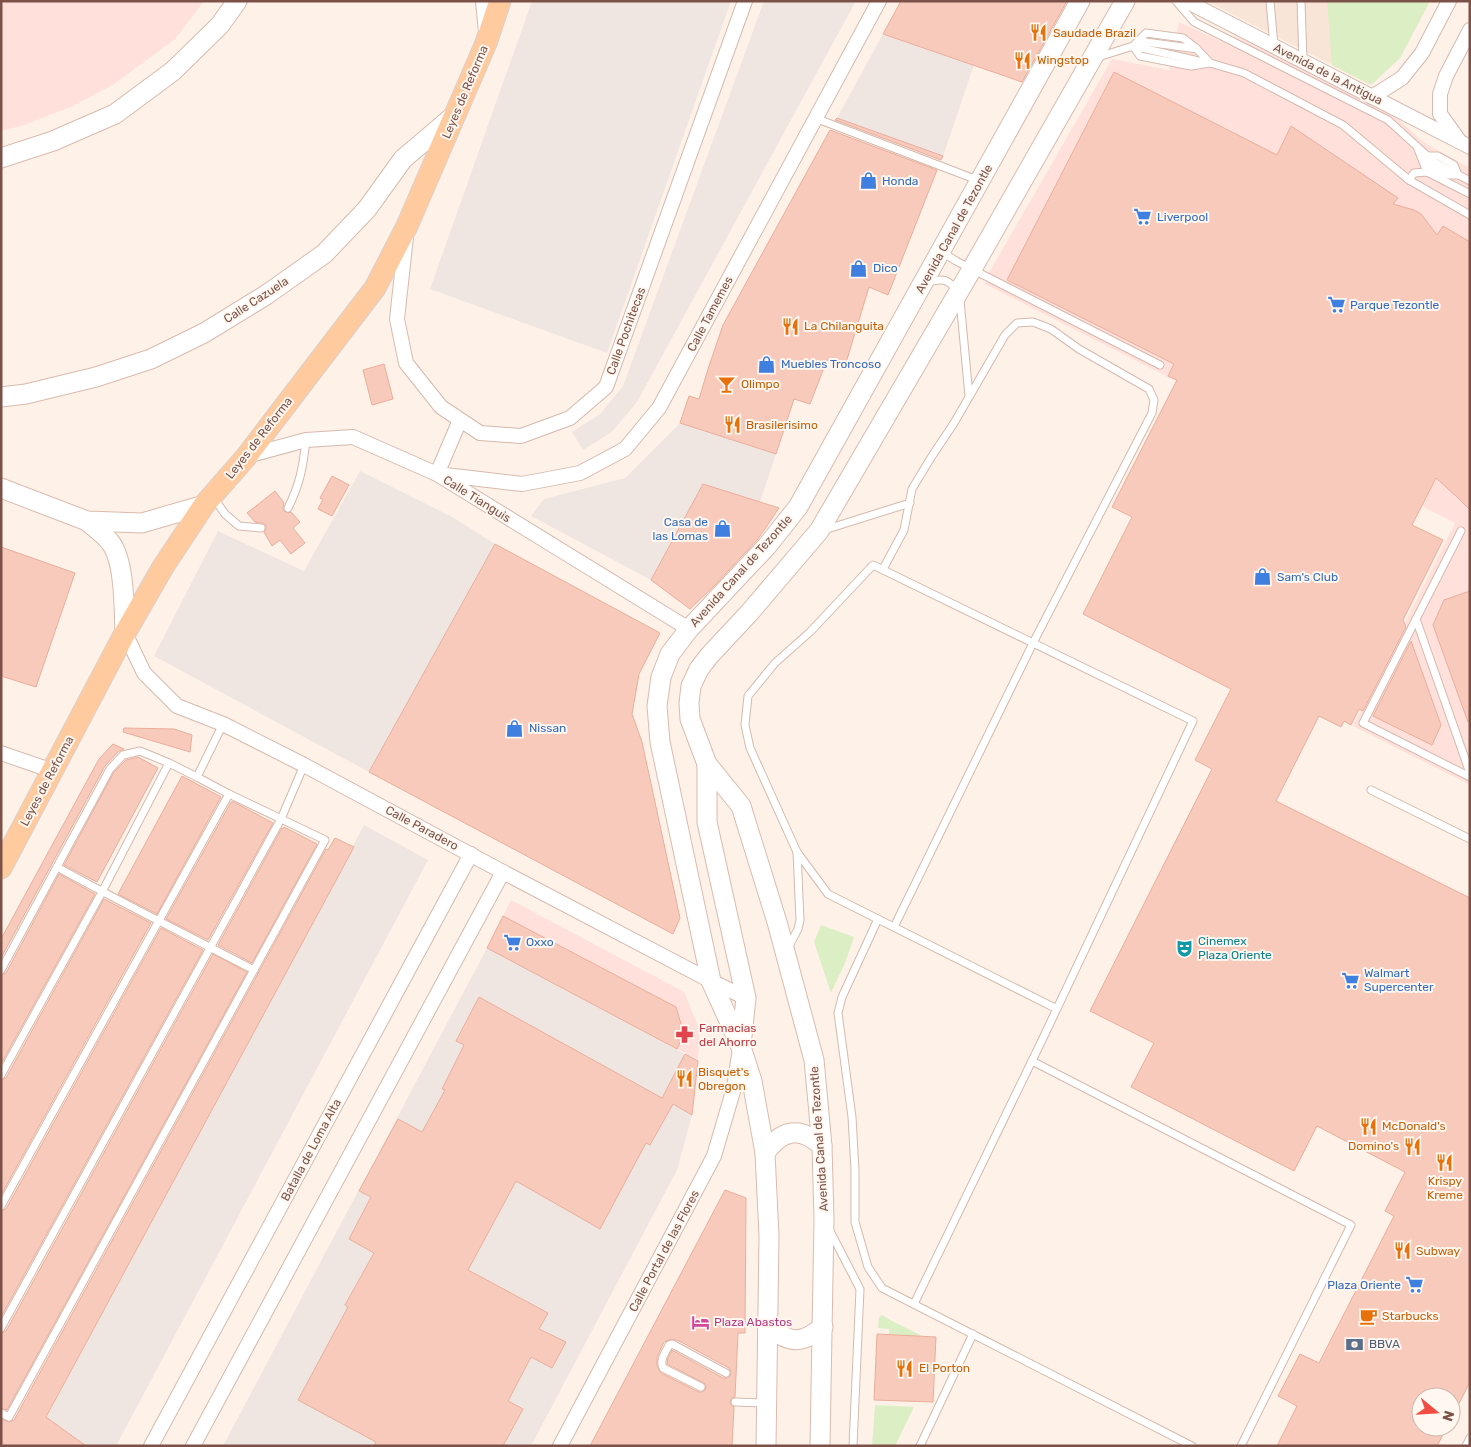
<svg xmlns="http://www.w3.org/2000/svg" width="1471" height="1447" font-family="Rubik,sans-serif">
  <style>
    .residential { fill: #f9e5d8 }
    .commercial { fill: #ffe0db }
    .industrial { fill: #efe6e1 }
    .green { fill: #dceec4 }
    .building { fill: #f7cabc; stroke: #ebad9b; fill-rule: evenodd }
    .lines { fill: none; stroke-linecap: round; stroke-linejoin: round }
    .service-casing { stroke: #d5b9ae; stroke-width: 9 }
    .minor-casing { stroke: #d5b9ae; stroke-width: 16 }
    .secondary-casing { stroke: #dabaae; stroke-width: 21 }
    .primary-casing { stroke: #dacfcc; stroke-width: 23 }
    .service { stroke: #fff; stroke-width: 7 }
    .minor { stroke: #fff; stroke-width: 14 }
    .secondary { stroke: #fff; stroke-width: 19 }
    .primary { stroke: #ffcb9e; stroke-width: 21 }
    .labels { text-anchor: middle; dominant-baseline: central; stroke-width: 4; stroke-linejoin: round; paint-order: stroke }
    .food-label { font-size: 12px; fill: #c56008; stroke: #fff7f0; text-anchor: start }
    .street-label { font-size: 12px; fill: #7c5248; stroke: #fff7f0 }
    .shop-label { font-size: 12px; fill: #366cbe; stroke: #fff7f0; text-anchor: start }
    .culture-label { font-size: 12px; fill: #0d838f; stroke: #fff7f0; text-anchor: start }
    .health-label { font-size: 12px; fill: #be3a42; stroke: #fff7f0; text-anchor: start }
    .hotel-label { font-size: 12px; fill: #b23c85; stroke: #fff7f0; text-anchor: start }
    .service-label { font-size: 12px; fill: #4e5e75; stroke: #fff7f0; text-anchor: start }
  </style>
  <rect width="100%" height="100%" fill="#fef2e8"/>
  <path class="residential" d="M1207 1H1430L1400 58 1371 85Z"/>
  <g class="commercial">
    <path d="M1 1H204L175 39 114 84 73 106 21 126 1 131Z"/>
    <path d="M1179 22 1229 45 1235 36 1395 116 1423 142 1470 168V785L1353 726 1455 523 985 284 987 276 1112 59 1169 70Z"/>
    <path d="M511 900 684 992 699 1028V1045L698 1060 487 948Z"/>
  </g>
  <g class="industrial">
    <path d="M532 1H731L607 353 430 289Z"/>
    <path d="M764 1H856L637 402 612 432 583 450 572 432 600 414 623 386Z"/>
    <path d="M883 34 974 65 943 156 837 118Z"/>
    <path d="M680 423 776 454 760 502 703 484 651 580 531 516 544 499 625 478Z"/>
    <path d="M360 471 454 518 495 544 369 772 154 656 218 531 304 571Z"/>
    <path d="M364 825 428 860 116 1446H31Z"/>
    <path d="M487 948 685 1054 662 1097 692 1115 677 1170 531 1446H223Z"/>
  </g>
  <g class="green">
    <path d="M1327 1H1430L1400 58 1371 85 1332 65Z"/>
    <path d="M821 925 854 937 845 963 831 993 814 942Z"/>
    <path d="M882 1315 892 1321 922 1336 889 1335V1329L878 1328 879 1317Z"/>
    <path d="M875 1405 914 1407 895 1446H872Z"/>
  </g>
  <g class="building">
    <path d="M901 1H1067L1022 82 883 34Z"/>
    <path d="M1114 72 1277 155 1291 126 1398 198 1393 204 1414 210 1421 214 1437 235 1443 226 1470 242V510L1457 497 1436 478 1412 525 1443 540 1403 620 1406 627 1363 711 1359 709 1351 725 1344 721 1341 727 1319 716 1276 801 1470 898V1382L1451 1419V1397H1421V1427H1447L1437 1446H1277L1297 1406 1278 1396 1300 1354 1319 1363 1394 1216 1385 1211 1405 1172 1317 1126 1294 1171 1131 1087 1154 1043 1090 1011 1212 769 1195 760 1231 689 1083 614 1132 517 1112 507 1177 380 1168 376 1174 364 1007 280Z"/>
    <path d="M837 118 943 156 941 160 835 120Z"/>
    <path d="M830 130 937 170 888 295 869 287 845 366 827 360 810 404 794 399 776 454 680 423 689 396 699 399 708 369 723 325Z"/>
    <path d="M384 364 393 399 372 405 363 370Z"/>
    <path d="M332 476 349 485 332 516 318 509 323 499 320 498Z"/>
    <path d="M703 484 779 508 758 539 714 586 690 609 651 580Z"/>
    <path d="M275 491 284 503 283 508 284 511 288 513 291 512 300 522 293 528 305 543 291 554 280 540 272 546 264 532 266 529V525L262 523 255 522 247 513Z"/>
    <path d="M495 544 660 633 639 674 632 714 642 742 680 918 673 934 369 772Z"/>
    <path d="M1 547 75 573 36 687 1 676Z"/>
    <path d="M1470 591V722H1468L1433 625 1444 600Z"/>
    <path d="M1411 641 1441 725 1432 745 1373 716Z"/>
    <path d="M124 728 174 729 192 735 190 752 123 732Z"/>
    <path d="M113 744 124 749 119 751 105 766 1 958V939L99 759Z"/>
    <path d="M138 757 158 768 97 882 64 865 114 772 126 760Z"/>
    <path d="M182 776 221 797 157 914 118 894Z"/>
    <path d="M231 802H234L273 823 208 940 166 919Z"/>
    <path d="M284 827 317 844 252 963 218 945 282 828 283 829Z"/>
    <path d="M335 838 354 847 46 1417 86 1446H7L1 1442V1419L9 1422 14 1420 326 849 328 850Z"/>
    <path d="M59 874 95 894 1 1064V975L6 973Z"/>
    <path d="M104 899 151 923 1 1195V1080L6 1078Z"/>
    <path d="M503 916 676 1007 684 1034 677 1049 487 948Z"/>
    <path d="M161 928 203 950 1 1317V1211L6 1209Z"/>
    <path d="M213 954 247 972 7 1410 1 1408V1333L6 1331Z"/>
    <path d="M479 997 662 1098 685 1054 698 1061 692 1115 673 1104 650 1145 646 1143 600 1229 516 1181 468 1270 548 1313 539 1329 566 1342 552 1368 531 1357 508 1401 523 1409 503 1446H374L376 1442 298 1400 348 1307 345 1305 374 1253 349 1239 371 1197 359 1191 398 1119 422 1132 445 1090 442 1089 464 1045 456 1041Z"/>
    <path d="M725 1190 746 1198 745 1333H738L735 1397 732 1398 730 1401 731 1405 734 1407 732 1446H590ZM671 1339 679 1341 729 1368 731 1372 730 1376 727 1378H723L672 1350 668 1358 667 1364 704 1383 706 1386 705 1390 702 1392H699L661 1373 657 1366V1357L664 1342Z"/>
    <path d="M877 1334 936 1337 933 1402 874 1400Z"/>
  </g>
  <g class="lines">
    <defs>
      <g id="service">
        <path d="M1176 1 1194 22 1388 120 1434 162 1470 181"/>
        <path d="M1270 1 1274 46"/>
        <path d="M1301 1 1303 61"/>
        <path d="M1135 44 1146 33 1183 38 1196 48"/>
        <path d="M1133 46 1140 56 1191 66 1210 63"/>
        <path d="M1133 46 1203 62"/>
        <path d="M1098 57 1146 42 1197 49 1210 63 1244 73 1343 125 1409 180 1470 215"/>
        <path d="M815 118 980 181"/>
        <path d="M1418 149 1427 172"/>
        <path d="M1427 156H1438L1454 165 1458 175H1448L1431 167Z"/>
        <path d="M1409 180 1414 173 1427 172 1470 194"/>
        <path d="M946 248 948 256 956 261 1160 365"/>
        <path d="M928 282C944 278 946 279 958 290"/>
        <path d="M960 300 969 396"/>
        <path d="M214 498 225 514 239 526 261 528"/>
        <path d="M288 508C300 484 303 467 306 440"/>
        <path d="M824 530 910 503"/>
        <path d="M1461 531 1363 723 1470 777"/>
        <path d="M883 569 904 530 912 489 932 456 954 423 1005 335 1017 323 1033 322 1051 329 1079 349 1149 389 1154 400 1152 413 1033 643 894 927"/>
        <path d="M1416 619 1470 773"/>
        <path d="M1371 790 1470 839"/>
        <path d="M57 867C122 903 189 936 254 970"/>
        <path d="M878 919 842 997 838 1013 852 1117 855 1170V1222L868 1267 882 1288 1192 1446"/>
        <path d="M788 948 798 929 800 920 797 852"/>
        <path d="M1 970 110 769 123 755 140 751 169 763"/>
        <path d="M1032 1061 1351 1225 1241 1446"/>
        <path d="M1 1075 102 892 169 763 197 777 223 724"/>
        <path d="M1 1206 229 794 197 777"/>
        <path d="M829 1229 860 1289 853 1446"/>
        <path d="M914 1304 1044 1036 1193 721 873 565 810 632 775 663 748 696 745 725 750 748 797 852 828 894 1057 1009"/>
        <path d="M1 1328 281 819 304 765"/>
        <path d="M701 1387 663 1368C659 1360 666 1352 669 1345L672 1344 676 1346 726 1373"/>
        <path d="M735 1402 766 1403"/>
        <path d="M1 1413 9 1417 325 840 229 794"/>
        <path d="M920 1446 973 1334"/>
        <path d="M1466 1446 1470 1438"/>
      </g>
      <g id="minor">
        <path d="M483 1 486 32"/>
        <path d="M1186 1 1470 147"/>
        <path d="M1372 97 1402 78 1422 53 1449 1"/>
        <path d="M1458 139 1440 114V94L1446 76 1470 30"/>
        <path d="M406 237 397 319 406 363 441 407 480 433 521 436 570 418 606 387 745 1"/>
        <path d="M460 420 437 474 522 484 580 473 625 449 659 408 879 1"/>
        <path d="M247 456 306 440 353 437 437 474 689 629"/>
        <path d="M125 633 144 673 177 706 223 724 304 765 503 872 711 981 746 998"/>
        <path d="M1 753 53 771"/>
        <path d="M151 1446 471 854"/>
        <path d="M193 1446 503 872"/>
        <path d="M560 1446 714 1156 734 1088 740 1048"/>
      </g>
      <g id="secondary">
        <path d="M1 158 53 141 115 114 173 71 220 25 237 1"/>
        <path d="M1 397 26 394 96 377 151 359 204 333 266 295 324 254 367 209 403 159 456 114"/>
        <path d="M1 488 87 521 142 523 204 505"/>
        <path d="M87 521C95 528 104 534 110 542 125 560 124 609 125 633"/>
        <path d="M707 764V822L746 998 741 1046"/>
        <path d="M765 1153C782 1129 800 1126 822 1146"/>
        <path d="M768 1327C791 1343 800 1345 823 1327"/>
        <path d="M766 1446 769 1236 765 1153 752 1081 741 1047 711 981 660 742 657 706 661 677 670 654 689 629 767 546 798 507 1080 1"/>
        <path d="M820 1446 824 1219 822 1146 814 1060 777 922 741 806 707 764 690 719 689 703 691 686 699 669 709 656 750 612 819 531 972 269 1125 1"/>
      </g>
      <path id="primary" d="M1 868 125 633 163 567 204 505 246 457 375 288 407 226 486 43 500 1"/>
    </defs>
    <use href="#service" class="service-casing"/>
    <use href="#minor" class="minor-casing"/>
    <use href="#secondary" class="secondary-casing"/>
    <use href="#primary" class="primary-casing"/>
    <use href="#service" class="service"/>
    <use href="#minor" class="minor"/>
    <use href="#secondary" class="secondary"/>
    <use href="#primary" class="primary"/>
  </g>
  <defs>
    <symbol id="restaurant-bare" viewBox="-9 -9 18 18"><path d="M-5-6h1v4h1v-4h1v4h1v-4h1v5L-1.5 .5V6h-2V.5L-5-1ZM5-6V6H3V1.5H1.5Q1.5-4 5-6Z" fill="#e8710a" stroke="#fff7f0" stroke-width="2.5" paint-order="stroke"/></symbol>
    <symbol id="shop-bare" viewBox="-9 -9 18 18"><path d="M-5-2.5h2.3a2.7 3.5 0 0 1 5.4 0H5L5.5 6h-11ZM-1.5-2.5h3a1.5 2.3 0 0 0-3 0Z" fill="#3f7fe0" stroke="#fff7f0" stroke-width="2.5" paint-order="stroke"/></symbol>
    <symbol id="supermarket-bare" viewBox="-9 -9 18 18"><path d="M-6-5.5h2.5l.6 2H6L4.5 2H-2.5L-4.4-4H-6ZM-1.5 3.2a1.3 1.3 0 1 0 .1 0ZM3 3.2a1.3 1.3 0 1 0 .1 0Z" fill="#3f7fe0" stroke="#fff7f0" stroke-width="2.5" paint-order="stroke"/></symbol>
    <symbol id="bar-bare" viewBox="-9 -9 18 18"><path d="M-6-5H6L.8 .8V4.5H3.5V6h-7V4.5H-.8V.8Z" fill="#e8710a" stroke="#fff7f0" stroke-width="2.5" paint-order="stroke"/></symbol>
    <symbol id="theatre-bare" viewBox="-9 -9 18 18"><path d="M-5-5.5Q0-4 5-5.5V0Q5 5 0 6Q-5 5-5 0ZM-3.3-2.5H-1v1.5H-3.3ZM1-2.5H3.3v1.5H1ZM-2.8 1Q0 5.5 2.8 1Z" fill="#0f9aa8" stroke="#fff7f0" stroke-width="2.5" paint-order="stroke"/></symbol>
    <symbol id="pharmacy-bare" viewBox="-9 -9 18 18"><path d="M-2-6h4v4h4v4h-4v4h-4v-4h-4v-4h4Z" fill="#e0444e" stroke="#fff7f0" stroke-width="2.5" paint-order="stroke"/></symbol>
    <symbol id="cafe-bare" viewBox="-9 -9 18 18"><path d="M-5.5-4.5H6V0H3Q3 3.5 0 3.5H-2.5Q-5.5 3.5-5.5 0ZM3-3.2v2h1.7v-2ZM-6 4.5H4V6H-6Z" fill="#e8710a" stroke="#fff7f0" stroke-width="2.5" paint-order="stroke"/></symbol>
    <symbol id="hotel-bare" viewBox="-9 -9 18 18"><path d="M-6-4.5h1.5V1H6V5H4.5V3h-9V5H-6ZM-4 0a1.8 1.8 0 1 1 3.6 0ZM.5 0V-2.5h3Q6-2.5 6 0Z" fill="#d1479c" stroke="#fff7f0" stroke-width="2.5" paint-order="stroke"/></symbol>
    <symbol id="bank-bare" viewBox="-9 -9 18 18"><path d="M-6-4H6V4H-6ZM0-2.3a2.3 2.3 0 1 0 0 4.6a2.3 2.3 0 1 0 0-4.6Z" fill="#5c6f8a" stroke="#fff7f0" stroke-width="2.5" paint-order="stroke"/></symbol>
  </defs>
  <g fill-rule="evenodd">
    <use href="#restaurant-bare" x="1026" y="20" width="25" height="25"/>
    <use href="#restaurant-bare" x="1010" y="48" width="25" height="25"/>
    <use href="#shop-bare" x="856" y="168" width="25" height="25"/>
    <use href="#supermarket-bare" x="1130" y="204" width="25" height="25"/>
    <use href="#shop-bare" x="846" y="256" width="25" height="25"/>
    <use href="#supermarket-bare" x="1324" y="292" width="25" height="25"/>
    <use href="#restaurant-bare" x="778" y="314" width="25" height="25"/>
    <use href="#shop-bare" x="754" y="352" width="25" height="25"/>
    <use href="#bar-bare" x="714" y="372" width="25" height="25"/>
    <use href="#restaurant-bare" x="720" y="412" width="25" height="25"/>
    <use href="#shop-bare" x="710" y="516" width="25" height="25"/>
    <use href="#shop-bare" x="1250" y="564" width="25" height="25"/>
    <use href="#shop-bare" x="502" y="716" width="25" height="25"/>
    <use href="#supermarket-bare" x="500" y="930" width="25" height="25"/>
    <use href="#theatre-bare" x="1172" y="936" width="25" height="25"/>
    <use href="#supermarket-bare" x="1338" y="968" width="25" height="25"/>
    <use href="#pharmacy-bare" x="672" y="1022" width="25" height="25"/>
    <use href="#restaurant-bare" x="672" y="1066" width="25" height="25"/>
    <use href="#restaurant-bare" x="1356" y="1114" width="25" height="25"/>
    <use href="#restaurant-bare" x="1400" y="1134" width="25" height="25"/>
    <use href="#restaurant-bare" x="1432" y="1150" width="25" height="25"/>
    <use href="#restaurant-bare" x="1390" y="1238" width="25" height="25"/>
    <use href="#supermarket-bare" x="1402" y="1272" width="25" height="25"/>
    <use href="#cafe-bare" x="1356" y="1304" width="25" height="25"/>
    <use href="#hotel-bare" x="688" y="1310" width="25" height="25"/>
    <use href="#bank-bare" x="1342" y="1332" width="25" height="25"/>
    <use href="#restaurant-bare" x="892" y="1356" width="25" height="25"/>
  </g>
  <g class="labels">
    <g class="food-label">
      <text x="1053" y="33">Saudade Brazil</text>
      <text x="1037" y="60">Wingstop</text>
      <text x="804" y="326">La Chilanguita</text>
      <text x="741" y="384">Olimpo</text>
      <text x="746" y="425">Brasilerisimo</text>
      <text x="698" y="1072">Bisquet's<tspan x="698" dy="14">Obregon</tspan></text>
      <text x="1382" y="1126">McDonald's</text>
      <text x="1399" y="1146" text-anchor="end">Domino's</text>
      <text x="1445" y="1181" text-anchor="middle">Krispy<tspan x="1445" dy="14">Kreme</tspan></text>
      <text x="1416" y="1251">Subway</text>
      <text x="1382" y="1316">Starbucks</text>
      <text x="919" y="1368">El Porton</text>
    </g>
    <g class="street-label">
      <text transform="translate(1328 74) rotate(27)">Avenida de la Antigua</text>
      <text transform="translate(465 92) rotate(-67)">Leyes de Reforma</text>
      <text transform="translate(954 229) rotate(-61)">Avenida Canal de Tezontle</text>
      <text transform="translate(256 300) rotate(-33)">Calle Cazuela</text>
      <text transform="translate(710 314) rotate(-62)">Calle Tamemes</text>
      <text transform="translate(626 331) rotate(-70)">Calle Pochitecas</text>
      <text transform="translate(259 438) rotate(-52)">Leyes de Reforma</text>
      <text transform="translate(477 499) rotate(32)">Calle Tianguis</text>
      <text transform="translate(741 571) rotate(-48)">Avenida Canal de Tezontle</text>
      <text transform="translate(47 781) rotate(-62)">Leyes de Reforma</text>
      <text transform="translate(422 828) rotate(28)">Calle Paradero</text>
      <text transform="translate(819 1139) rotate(-94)">Avenida Canal de Tezontle</text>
      <text transform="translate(311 1150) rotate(-62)">Batalla de Loma Alta</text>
      <text transform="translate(664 1251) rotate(-62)">Calle Portal de las Flores</text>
    </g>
    <g class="shop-label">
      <text x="882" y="181">Honda</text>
      <text x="1157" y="217">Liverpool</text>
      <text x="873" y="268">Dico</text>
      <text x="1350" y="305">Parque Tezontle</text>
      <text x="781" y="364">Muebles Troncoso</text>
      <text x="708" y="522" text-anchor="end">Casa de<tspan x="708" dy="14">las Lomas</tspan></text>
      <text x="1277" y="577">Sam's Club</text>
      <text x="529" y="728">Nissan</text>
      <text x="526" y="942">Oxxo</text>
      <text x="1364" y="973">Walmart<tspan x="1364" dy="14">Supercenter</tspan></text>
      <text x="1401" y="1285" text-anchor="end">Plaza Oriente</text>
    </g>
    <g class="culture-label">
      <text x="1198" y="941">Cinemex<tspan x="1198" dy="14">Plaza Oriente</tspan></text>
    </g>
    <g class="health-label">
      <text x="699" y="1028">Farmacias<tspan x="699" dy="14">del Ahorro</tspan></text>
    </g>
    <g class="hotel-label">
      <text x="714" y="1322">Plaza Abastos</text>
    </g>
    <g class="service-label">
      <text x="1369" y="1344">BBVA</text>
    </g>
  </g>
  <rect width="1471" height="1447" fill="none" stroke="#7c5248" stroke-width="5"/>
  <g transform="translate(1436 1412) rotate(108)"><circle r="24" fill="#fff7f0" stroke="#cbb5ad"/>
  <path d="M0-4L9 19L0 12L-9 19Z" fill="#f34c42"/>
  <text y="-8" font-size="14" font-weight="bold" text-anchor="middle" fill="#7c5248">N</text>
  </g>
</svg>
